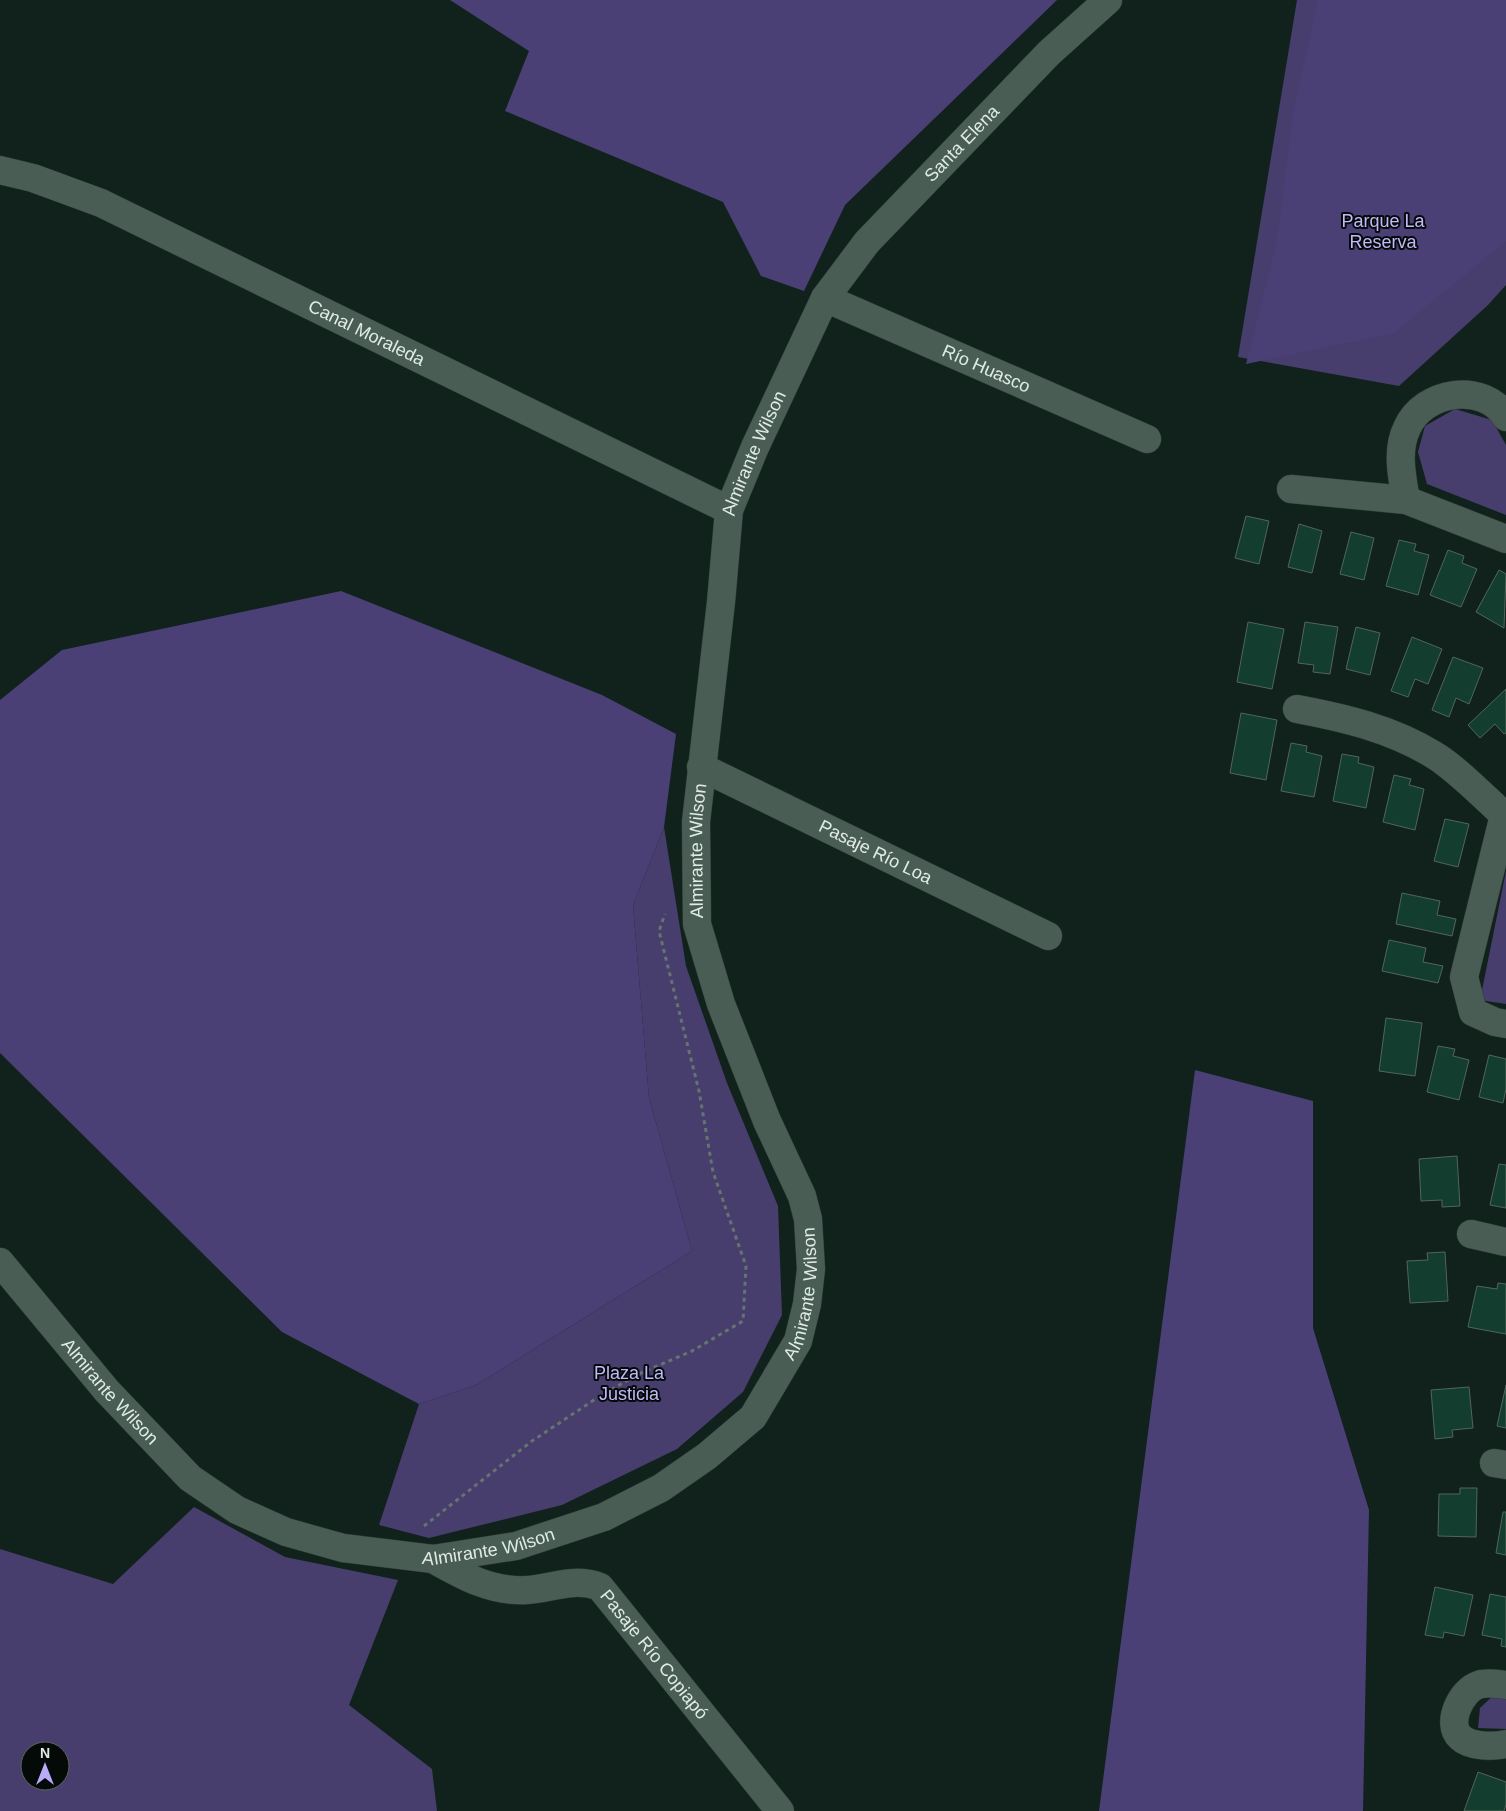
<svg xmlns="http://www.w3.org/2000/svg" width="1506" height="1811" font-family="Helvetica,sans-serif">
  <style>
    .green { fill: #473e6d; fill-rule: evenodd }
    .forest { fill: #4b4076 }
    .building { fill: #133d2f; stroke: #51665d }
    .lines { fill: none; stroke-linecap: round; stroke-linejoin: round }
    .minor-casing { stroke: #313d37; stroke-width: 29 }
    .tertiary-casing { stroke: #313d37; stroke-width: 29 }
    .path { stroke: #65746e; stroke-width: 3; stroke-dasharray: 4 4; stroke-linecap: butt }
    .minor { stroke: #495d54; stroke-width: 28 }
    .tertiary { stroke: #495d54; stroke-width: 28 }
    .labels { text-anchor: middle; dominant-baseline: central; stroke-width: 4; stroke-linejoin: round; paint-order: stroke }
    .street-label { font-size: 18px; fill: #e0ebe6; stroke: #040a07 }
    .park-label { font-size: 18px; fill: #c2b7fb; stroke: #040a07 }
  </style>
  <rect width="100%" height="100%" fill="#10221b"/>
  <g class="green">
    <path d="M1297 0H1506V285L1488 305 1399 386 1238 357Z"/>
    <path d="M1455 409 1492 420 1506 445V515L1427 484 1418 452 1425 426Z"/>
    <path d="M664 827 686 966 727 1083 778 1206 782 1315 743 1392 677 1449 562 1505 429 1538 379 1525 419 1404 476 1385 692 1251 649 1098 633 905Z"/>
    <path d="M1506 871V1004L1480 1000Z"/>
    <path d="M194 1507 285 1557 398 1580 349 1705 432 1769 437 1811H0V1549L113 1584ZM30 1751H60V1781H30Z"/>
    <path d="M1497 1692 1506 1694V1729L1478 1728 1480 1708Z"/>
  </g>
  <g class="forest">
    <path d="M450 0H1057L845 205 804 291 761 276 723 202 505 111 529 51Z"/>
    <path d="M1318 0H1506V241L1394 333 1246 364 1277 241 1293 114Z"/>
    <path d="M341 591 602 695 676 734 664 827 633 905 649 1098 692 1251 476 1385 419 1404 282 1332 0 1053V700L62 650Z"/>
    <path d="M1195 1070 1313 1101V1328L1369 1510 1363 1811H1099Z"/>
  </g>
  <g class="building">
    <path d="M1246 516 1269 521 1259 564 1235 558Z"/>
    <path d="M1299 524 1322 531 1312 573 1288 567Z"/>
    <path d="M1351 532 1374 538 1364 580 1340 574Z"/>
    <path d="M1399 540 1416 544 1414 551 1429 555 1418 595 1386 586Z"/>
    <path d="M1448 550 1464 556 1462 563 1477 569 1461 607 1430 595Z"/>
    <path d="M1499 570 1506 574 1504 628 1476 612Z"/>
    <path d="M1248 622 1284 629 1272 689 1237 682Z"/>
    <path d="M1305 622 1338 627 1330 674 1313 672 1314 665 1298 663Z"/>
    <path d="M1356 627 1380 633 1370 675 1346 669Z"/>
    <path d="M1412 637 1442 649 1428 684 1415 679 1408 697 1391 691Z"/>
    <path d="M1453 657 1483 668 1469 704 1456 698 1449 717 1432 710Z"/>
    <path d="M1506 689V733L1504 734 1495 724 1480 738 1468 725Z"/>
    <path d="M1241 713 1277 720 1266 780 1230 773Z"/>
    <path d="M1291 743 1307 746 1306 752 1322 756 1314 797 1281 791Z"/>
    <path d="M1342 754 1359 757 1358 763 1374 767 1366 808 1333 801Z"/>
    <path d="M1394 775 1411 779 1409 785 1424 789 1415 830 1383 822Z"/>
    <path d="M1445 819 1469 824 1458 867 1434 861Z"/>
    <path d="M1402 893 1440 901 1437 915 1456 919 1452 936 1396 924Z"/>
    <path d="M1389 940 1426 948 1423 962 1443 966 1438 983 1382 971Z"/>
    <path d="M1386 1018 1422 1023 1415 1076 1379 1071Z"/>
    <path d="M1438 1046 1455 1049 1453 1056 1469 1060 1459 1100 1427 1092Z"/>
    <path d="M1489 1055 1506 1059V1089L1503 1103 1479 1097Z"/>
    <path d="M1457 1156 1460 1206 1442 1207V1200L1421 1201 1419 1159Z"/>
    <path d="M1499 1164 1506 1165V1208L1490 1205Z"/>
    <path d="M1445 1252 1448 1301 1410 1303 1407 1261 1428 1260 1427 1253Z"/>
    <path d="M1498 1283 1506 1284V1334L1468 1327 1477 1286 1497 1289Z"/>
    <path d="M1506 1385V1428L1497 1426Z"/>
    <path d="M1469 1387 1473 1428 1452 1430 1453 1437 1435 1439 1431 1390Z"/>
    <path d="M1460 1488H1477L1476 1537 1438 1536 1439 1494H1460Z"/>
    <path d="M1503 1512H1506V1555L1496 1553Z"/>
    <path d="M1435 1587 1473 1595 1464 1636 1444 1632 1443 1638 1425 1635Z"/>
    <path d="M1490 1594 1506 1597V1647L1501 1646 1502 1639 1482 1635Z"/>
    <path d="M1478 1772 1506 1782V1804L1504 1811H1464Z"/>
  </g>
  <g class="lines">
    <defs>
      <g id="minor">
        <path id="s1" d="M0 170 33 178 101 203 729 510"/>
        <path id="s2" d="M825 298 1147 439"/>
        <path d="M1291 489 1406 500 1506 539"/>
        <path d="M1406 500C1402 477 1396 450 1407 428 1423 391 1483 381 1506 417"/>
        <path d="M1297 709C1345 718 1392 729 1434 755 1456 768 1486 799 1506 817"/>
        <path id="s3" d="M701 767 1048 936"/>
        <path d="M1504 815 1464 977 1473 1012 1495 1022 1506 1024"/>
        <path d="M1471 1234 1506 1242"/>
        <path d="M1494 1463 1506 1465"/>
        <path id="s4" d="M433 1559C463 1576 491 1592 527 1590 553 1588 574 1577 600 1587L780 1811"/>
        <path d="M1506 1685C1498 1684 1486 1682 1478 1685 1462 1690 1445 1723 1460 1737 1470 1747 1494 1747 1506 1744"/>
      </g>
      <g id="tertiary">
        <path id="s5" d="M0 1262 107 1391 190 1478 237 1510 286 1532 343 1548 433 1559 516 1546 604 1517 661 1488 707 1456 753 1417 798 1341 807 1304 811 1269 808 1219 802 1196 767 1121 721 1004 697 924 696 822 721 602 729 510 755 447 825 298 867 242 1049 53 1108 0"/>
      </g>
    </defs>
    <use href="#minor" class="minor-casing"/>
    <use href="#tertiary" class="tertiary-casing"/>
    <path class="path" d="M424 1526 532 1441 603 1394 641 1373 692 1351 743 1321 746 1266 713 1172 699 1091 659 931 665 914"/>
    <use href="#minor" class="minor"/>
    <use href="#tertiary" class="tertiary"/>
  </g>
  <g class="labels">
    <g class="street-label">
      <text stroke="none"><textPath href="#s5" startOffset="2288">Santa Elena</textPath></text>
      <text stroke="none"><textPath href="#s1" startOffset="402">Canal Moraleda</textPath></text>
      <text stroke="none"><textPath href="#s2" startOffset="176">Río Huasco</textPath></text>
      <text stroke="none"><textPath href="#s5" startOffset="1910">Almirante Wilson</textPath></text>
      <text stroke="none"><textPath href="#s5" startOffset="1506">Almirante Wilson</textPath></text>
      <text stroke="none"><textPath href="#s3" startOffset="194">Pasaje Río Loa</textPath></text>
      <text stroke="none"><textPath href="#s5" startOffset="1041">Almirante Wilson</textPath></text>
      <text stroke="none"><textPath href="#s5" startOffset="170">Almirante Wilson</textPath></text>
      <text stroke="none"><textPath href="#s5" startOffset="605">Almirante Wilson</textPath></text>
      <text stroke="none"><textPath href="#s4" startOffset="261">Pasaje Río Copiapó</textPath></text>
    </g>
    <g class="park-label">
      <text x="1383" y="221">Parque La<tspan x="1383" dy="21">Reserva</tspan></text>
      <text x="629" y="1373">Plaza La<tspan x="629" dy="21">Justicia</tspan></text>
    </g>
  </g>
  <g transform="translate(45 1766)"><circle r="24" fill="#040a07" stroke="#5c6460"/>
  <path d="M0-4L9 19L0 12L-9 19Z" fill="#b8abf7"/>
  <text y="-8" font-size="14" font-weight="bold" text-anchor="middle" fill="#e0ebe6">N</text>
  </g>
</svg>
